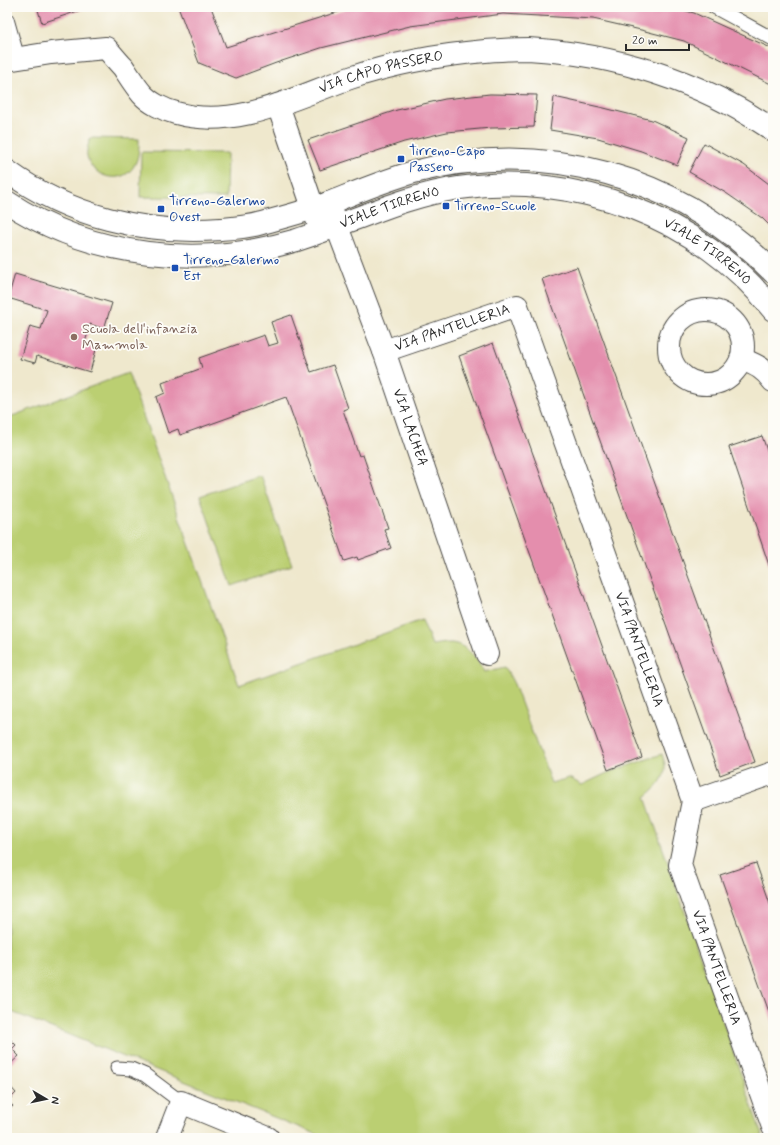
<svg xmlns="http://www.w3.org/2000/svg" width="780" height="1145" viewBox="0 0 780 1145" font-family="Mynerve,sans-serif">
  <rect width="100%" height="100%" fill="#fdfcf7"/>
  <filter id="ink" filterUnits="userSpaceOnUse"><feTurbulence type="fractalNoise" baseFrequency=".025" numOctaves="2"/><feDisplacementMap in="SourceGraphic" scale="8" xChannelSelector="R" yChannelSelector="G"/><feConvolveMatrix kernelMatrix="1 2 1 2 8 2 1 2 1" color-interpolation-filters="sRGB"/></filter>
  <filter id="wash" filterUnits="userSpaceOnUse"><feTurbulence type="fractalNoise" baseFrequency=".012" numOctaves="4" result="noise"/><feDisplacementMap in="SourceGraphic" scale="16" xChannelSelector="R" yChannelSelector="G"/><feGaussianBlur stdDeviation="0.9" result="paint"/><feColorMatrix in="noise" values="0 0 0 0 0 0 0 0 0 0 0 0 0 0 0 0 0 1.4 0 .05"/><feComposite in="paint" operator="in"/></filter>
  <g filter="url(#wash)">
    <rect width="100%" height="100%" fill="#efe8cd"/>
    <!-- green -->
    <path fill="#bbcf72" stroke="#737d4e" d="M90,138L139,139C139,147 139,157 135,164C125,186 92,179 87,156C86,150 89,143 90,138Z
      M141,152L227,153L226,198L140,197Z
      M128,373L239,685L422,620L432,645C438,644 445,643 452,643C467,645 478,659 484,672L505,667L514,684L551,783L569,778L582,785L607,773L662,754C663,758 665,762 665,766C666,780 654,790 645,797L763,1138H326L7,1010V418Z
      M260,475L292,565L232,586L200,496Z"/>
    <g id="blocks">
      <!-- building -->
      <path fill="#e48ead" d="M37,7H90L42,23Z
        M178,7H211L226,47L354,7H670L694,13L773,49V85L684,41L641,30L593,19L503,14L410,26L321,48L276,63L236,78L199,63Z
        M490,94L537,95L534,127L491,128L447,132L404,142L320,170L308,140L397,110L445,99Z
        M554,97L604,108L652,120L689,137L677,165L641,151L598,138L550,130Z
        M704,143L744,165L773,187V229L762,218L726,193L689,172Z
        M577,267L755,762L720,775L542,279Z
        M15,274L112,303L104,329L90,324L85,343L97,346L90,372L37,356L35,363L20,359L30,326L41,329L47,310L8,298Z
        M291,315L311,372L333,365L348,408L343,410L359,456L363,455L388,528L384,529L391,548L358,560L357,557L344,561L286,397L180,435L178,429L168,433L156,397L165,393L162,383L202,368L199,358L264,335L268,346L278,343L271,322Z
        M493,343L642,757L608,770L459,356Z
        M762,436L773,468V577L729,447Z
        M756,863L773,912V1023L720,875Z
        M7,1036L16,1045L12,1049L19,1056L7,1067Z
        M7,1083L16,1093L8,1101L13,1106L7,1112Z"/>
    </g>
  </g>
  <g filter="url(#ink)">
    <use href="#blocks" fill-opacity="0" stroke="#484743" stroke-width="1"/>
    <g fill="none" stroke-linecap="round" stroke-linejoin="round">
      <defs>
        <path id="service" d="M714,7L773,39
          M7,19L18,58
          M117,1068L131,1069L145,1075L181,1102"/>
        <g id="minor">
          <path id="s1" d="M7,60L51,53L106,48C112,54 117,61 123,67C129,76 135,86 142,94C150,103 164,110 176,113C236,130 295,97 350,78C394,63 439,55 485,51C499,50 514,49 528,49C615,54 701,81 773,130"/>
          <path d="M278,105L321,231"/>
          <path id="s2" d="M328,203L384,351L487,654"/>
          <circle cx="706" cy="347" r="37"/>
          <path id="s3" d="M384,351L517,306L693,801L680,865L773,1127"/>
          <path d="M742,359C756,365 764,368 773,381"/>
          <path d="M693,801L773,773"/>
          <path d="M167,1138L181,1102L268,1138"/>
        </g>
        <g id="tertiary">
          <path d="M7,171C69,216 145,235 221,229C234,228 249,227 262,223C284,217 307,211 329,203C357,192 385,180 414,172C545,138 679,176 773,272"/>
          <path id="s4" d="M7,202C91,258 201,269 297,240C351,223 402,196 459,188C574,171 701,217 773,310"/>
        </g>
      </defs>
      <!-- service casing -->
      <use href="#service" stroke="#484743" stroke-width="15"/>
      <!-- minor casing -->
      <use href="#minor" stroke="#484743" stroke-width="24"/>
      <!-- tertiary casing -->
      <use href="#tertiary" stroke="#484743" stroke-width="24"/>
      <!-- service -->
      <use href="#service" stroke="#fff" stroke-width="13"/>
      <!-- minor -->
      <use href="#minor" stroke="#fff" stroke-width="22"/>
      <!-- tertiary -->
      <use href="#tertiary" stroke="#fff" stroke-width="22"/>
    </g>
  </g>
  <!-- markers -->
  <g fill="#1a4fb4" stroke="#fdfcf7" stroke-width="1.5">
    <rect x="397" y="155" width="8" height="8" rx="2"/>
    <rect x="442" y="202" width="8" height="8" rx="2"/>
    <rect x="157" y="205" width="8" height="8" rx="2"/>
    <rect x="171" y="264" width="8" height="8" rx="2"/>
  </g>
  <circle fill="#8d6e63" stroke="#fdfcf7" stroke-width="1.5" cx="74" cy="337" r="4"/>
  <g text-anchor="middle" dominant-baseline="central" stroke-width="3.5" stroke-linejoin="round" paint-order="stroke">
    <!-- street labels -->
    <g font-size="14" fill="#2b2b2b" stroke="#fdfcf7">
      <text stroke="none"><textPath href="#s1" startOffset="410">VIA CAPO PASSERO</textPath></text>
      <text stroke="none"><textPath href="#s4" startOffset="400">VIALE TIRRENO</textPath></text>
      <text stroke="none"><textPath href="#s4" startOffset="736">VIALE TIRRENO</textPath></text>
      <text stroke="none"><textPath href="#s3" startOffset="72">VIA PANTELLERIA</textPath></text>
      <text stroke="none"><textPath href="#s2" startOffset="239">VIA LACHEA</textPath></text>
      <text stroke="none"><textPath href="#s3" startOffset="505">VIA PANTELLERIA</textPath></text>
      <text stroke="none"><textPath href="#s3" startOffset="840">VIA PANTELLERIA</textPath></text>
    </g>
    <!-- transit labels -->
    <g font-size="14" fill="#164399" stroke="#fdfcf7" text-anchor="start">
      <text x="409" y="151">Tirreno-Capo<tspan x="409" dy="16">Passero</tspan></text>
      <text x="169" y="201">Tirreno-Galermo<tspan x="169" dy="16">Ovest</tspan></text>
      <text x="454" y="206">Tirreno-Scuole</text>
      <text x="183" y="260">Tirreno-Galermo<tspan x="183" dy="16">Est</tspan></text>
    </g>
    <!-- education labels -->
    <g font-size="14" fill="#785e54" stroke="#fdfcf7" text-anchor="start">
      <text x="82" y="329">Scuola dell'infanzia<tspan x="82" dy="16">Mammola</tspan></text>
    </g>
  </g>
  <!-- margin -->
  <rect width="780" height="1145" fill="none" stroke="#fdfcf7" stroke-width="24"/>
  <!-- north arrow -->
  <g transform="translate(46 1099) rotate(99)" stroke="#fdfcf7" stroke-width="3" paint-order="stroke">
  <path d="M0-3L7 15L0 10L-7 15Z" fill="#2b2b2b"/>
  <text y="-6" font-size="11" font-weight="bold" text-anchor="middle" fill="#2b2b2b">N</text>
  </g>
  <!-- scale -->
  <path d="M626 44v6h63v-6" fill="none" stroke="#2b2b2b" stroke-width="2"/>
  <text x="632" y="44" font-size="12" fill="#2b2b2b" stroke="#fdfcf7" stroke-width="3" paint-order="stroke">20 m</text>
</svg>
